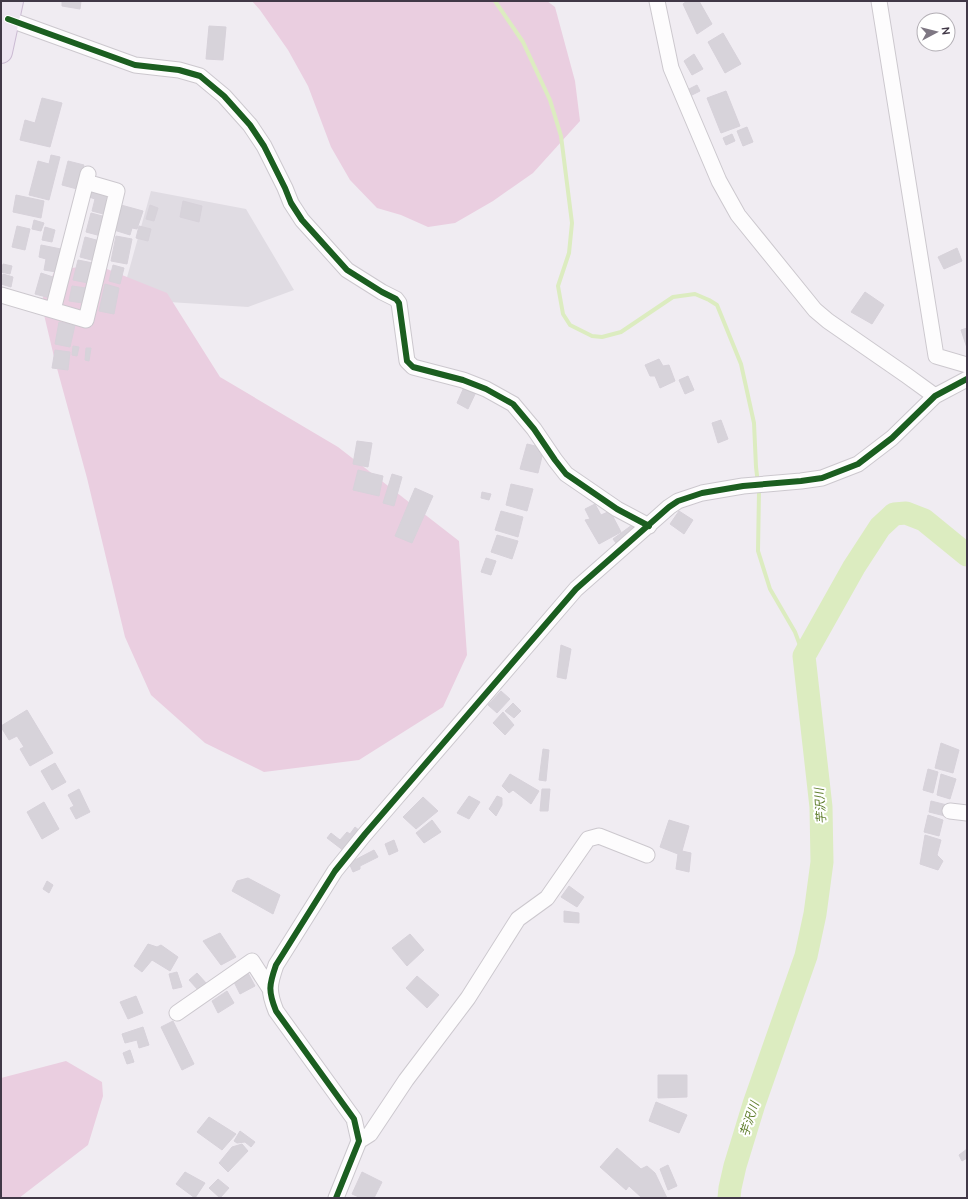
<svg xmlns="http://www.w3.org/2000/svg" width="968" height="1199" viewBox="0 0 968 1199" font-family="Ubuntu,'Noto Sans JP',sans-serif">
  <rect width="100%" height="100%" fill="#f0ecf2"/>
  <!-- industrial -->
  <path fill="#e0dce3" d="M151,191L246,209L294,290L248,307L137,300L116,317Z"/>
  <!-- green -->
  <path fill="#eacee0" d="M252,1H547L555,7L575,81L580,121L533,173L493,201L455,223L428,227L401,215L377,208L350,180L331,147L308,86L288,50L260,10Z
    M97,265L167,293L220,377L338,447L459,541L467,655L443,707L359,760L264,772L205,743L151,695L125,637L87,478L55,361L41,302L55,270Z
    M66,1061L102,1082L103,1096L88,1145L19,1198H1V1078Z"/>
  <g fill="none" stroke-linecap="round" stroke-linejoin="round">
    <!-- stream -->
    <path stroke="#dcecc0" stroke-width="4" d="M495,1L523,42L550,100L561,136L572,223L569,253L558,286L563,314L570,325L592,336L602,337L621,332L673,297L695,294L709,300L717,305L741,364L754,423L756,467L759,492L758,551L770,589L795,632L804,656"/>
    <!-- river -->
    <path stroke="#dcecc0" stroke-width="23" d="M729,1198L730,1188L735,1166L754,1104L806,956L815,914L822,862L821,807L804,656L854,567L880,527L894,514L906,513L924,520L967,555"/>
  </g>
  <!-- building -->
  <path fill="#d7d3da" stroke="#d7d2da" d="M62,1H81L80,9L62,6Z
    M687,1H699L712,24L697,34L683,4Z
    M209,26L226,27L223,60L206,59Z
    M723,33L741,64L725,73L708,42Z
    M694,54L703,69L692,75L684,61Z
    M697,85L700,91L692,95L689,89Z
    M726,91L740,126L721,133L707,98Z
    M42,98L62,103L50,147L20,140L25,120L35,123Z
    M747,127L753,142L743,146L737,131Z
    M732,134L735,141L726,145L723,138Z
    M51,155L60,157L49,200L29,195L38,161L49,164Z
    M68,161L84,165L77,189L62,185Z
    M91,189L112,194L107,215L92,211L95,199L89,197Z
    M16,195L44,201L41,218L13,212Z
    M183,201L202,206L199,222L180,217Z
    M121,205L143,211L137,229L132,228L130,235L114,230Z
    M150,205L158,208L154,221L146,219Z
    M91,213L106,217L101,236L86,232Z
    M34,220L44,223L41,231L32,229Z
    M17,226L30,229L25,250L12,247Z
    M139,226L151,229L148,241L136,238Z
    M45,227L55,230L52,242L42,240Z
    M116,236L132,239L127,264L111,261Z
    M85,237L100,241L95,261L80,257Z
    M41,245L61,249L56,272L44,270L46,259L39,257Z
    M957,248L962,261L944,269L938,257Z
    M78,260L93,263L88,283L73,280Z
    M3,264L12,266L10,274L1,272Z
    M113,265L124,268L120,284L109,281Z
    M41,273L56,278L50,298L35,294Z
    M3,274L13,277L11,287L1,284Z
    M105,284L119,288L114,314L99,311Z
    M72,286L86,288L83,303L69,301Z
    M865,292L884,305L872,324L851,312Z
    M59,322L75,325L70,347L55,344Z
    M967,328V348L961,330Z
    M73,346L79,347L77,356L72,355Z
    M86,348H91L89,361L85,360Z
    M55,350L70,352L68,370L52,368Z
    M659,359L663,366L669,365L675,381L660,388L655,376H650L645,365Z
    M688,376L694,390L685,394L679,380Z
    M465,385L477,390L468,409L457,403Z
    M721,420L728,439L718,443L712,423Z
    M357,441L372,443L368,467L353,464Z
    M527,444L544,448L538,473L520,469Z
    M358,470L383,476L379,496L353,490Z
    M392,474L402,477L394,506L383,503Z
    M511,484L533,489L527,511L506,505Z
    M415,488L433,496L412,543L395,536Z
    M482,492L491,494L489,500L481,498Z
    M595,504L601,515L610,511L621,532L599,544L585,520L590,519L585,509Z
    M501,511L523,517L518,537L495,530Z
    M679,511L693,520L684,534L670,524Z
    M632,525L635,530L616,543L613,539Z
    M497,535L518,541L512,559L491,552Z
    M486,558L496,561L491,575L481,572Z
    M561,645L571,649L566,679L557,677Z
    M501,691L510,699L497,713L488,705Z
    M513,703L521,711L514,718L505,711Z
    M27,710L53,753L30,766L20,749L24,747L17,736L9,740L1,727V726Z
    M503,712L514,725L505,735L493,723Z
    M941,743L959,750L953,773L935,768Z
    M543,749L549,750L546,781L539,780Z
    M55,763L66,782L52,790L41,771Z
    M928,769L938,772L933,793L923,790Z
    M510,774L539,791L531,804L513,790L509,793L502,786Z
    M941,774L956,779L950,799L937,795Z
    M79,789L90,812L76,819L70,808L74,806L68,795Z
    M542,789H550L548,811H540Z
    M469,796L480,802L469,819L457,813Z
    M497,796L502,798V805L496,816L489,809Z
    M423,797L438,811L416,829L403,817Z
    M931,801L947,805L945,816L929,812Z
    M44,802L59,829L42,839L27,812Z
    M928,815L943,820L939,836L924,832Z
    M432,820L441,832L424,843L416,833Z
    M669,820L689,826L682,851L691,853L689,872L676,869L678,854L660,847Z
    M355,827L360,831L344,851L327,838L331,833L340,840L347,832L350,834Z
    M925,835L941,840L937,855L943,861L938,870L920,864Z
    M394,840L398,851L389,855L385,844Z
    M374,850L378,857L360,866V869L353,872L349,863Z
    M248,878L280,895L273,914L232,891L237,881Z
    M47,881L53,885L49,893L43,889Z
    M569,886L584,897L577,907L561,897Z
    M564,911L579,913V923L564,922Z
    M220,933L236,957L221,965L203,941Z
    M410,934L424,950L407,966L392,948Z
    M148,944L157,947L161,945L178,957L170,971L152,960L142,972L134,966Z
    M247,971L255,986L240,994L233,980Z
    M177,972L182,987L173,989L169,974Z
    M197,973L207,984L199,991L189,980Z
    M417,976L439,995L427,1008L406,988Z
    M227,991L234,1003L218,1013L212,1001Z
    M136,996L143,1013L128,1019L120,1002Z
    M173,1021L194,1064L182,1070L161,1027Z
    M143,1027L149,1045L139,1048L137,1040L125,1043L122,1034Z
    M130,1050L134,1062L127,1064L123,1053Z
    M658,1075H687V1097L658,1098Z
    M656,1102L687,1115L679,1133L649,1121Z
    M209,1117L236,1134L222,1150L197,1132Z
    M240,1131L255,1142L251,1147L245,1142L237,1143L234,1141Z
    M242,1144L248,1151L228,1172L219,1163L232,1147Z
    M617,1148L641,1169L647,1166L655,1173L667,1198H642L629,1186L626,1190L600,1167Z
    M967,1149V1158L962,1161L959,1155Z
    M668,1165L677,1186L668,1190L660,1169Z
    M185,1172L205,1183L195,1198L176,1184Z
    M362,1172L382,1182L374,1198H361L352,1194Z
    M218,1179L229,1188L220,1198L209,1188Z"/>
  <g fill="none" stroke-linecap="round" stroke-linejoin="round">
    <defs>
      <path id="street" d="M657,1L671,68L719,181L738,215L815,310L828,321L906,375L935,396
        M879,1L936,356L967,365
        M8,19L135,65L179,70L200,76L224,96L250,125L264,146L285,188L291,203L302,220L347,270L382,292L396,299L399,303L407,361L413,367L463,380L486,389L513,404L534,429L555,460L566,474L617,509L649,526
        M1,295L86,320L117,191L86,182
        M53,310L88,174
        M950,811L967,813
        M177,1013L252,961L270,989
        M359,1141L370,1134L406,1080L468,998L518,919L547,898L588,839L599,836L647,855
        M336,1198L359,1141L354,1119L276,1011C268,991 269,985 276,965L335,871L365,834L576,589L669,507L678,501L702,493L743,486L801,481L822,478L858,464L892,438L935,396L967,379"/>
      <path id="primary" d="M1,52L12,1"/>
    </defs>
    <!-- street casing -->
    <use href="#street" stroke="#ccc8ce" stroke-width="17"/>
    <!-- primary casing -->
    <use href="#primary" stroke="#cbbbd3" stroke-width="24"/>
    <!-- street -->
    <use href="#street" stroke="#fdfcfd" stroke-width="15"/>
    <!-- primary -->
    <use href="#primary" stroke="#ede5f1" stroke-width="22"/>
    <defs>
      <path id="cycleway" d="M8,19L135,65L179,70L200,76L224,96L250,125L264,146L285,188L291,203L302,220L347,270L382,292L396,299L399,303L407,361L413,367L463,380L486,389L513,404L534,429L555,460L566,474L617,509L649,526
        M336,1198L359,1141L354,1119L276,1011C268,991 269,985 276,965L335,871L365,834L576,589L669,507L678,501L702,493L743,486L801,481L822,478L858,464L892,438L935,396L967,379"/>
    </defs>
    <!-- cycleway casing -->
    <use href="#cycleway" stroke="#fff" stroke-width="8"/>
    <!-- cycleway -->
    <use href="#cycleway" stroke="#1b5e20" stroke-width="6"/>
  </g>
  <g text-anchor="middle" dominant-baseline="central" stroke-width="4" stroke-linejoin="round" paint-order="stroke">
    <!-- water labels -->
    <g font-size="12" font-style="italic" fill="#5f7e2c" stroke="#fff">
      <text transform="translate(820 806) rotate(-94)">芋沢川</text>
      <text transform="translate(749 1119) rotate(-72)">芋沢川</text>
    </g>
  </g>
  <!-- border -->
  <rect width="968" height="1199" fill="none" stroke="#413847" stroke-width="4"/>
  <!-- north arrow -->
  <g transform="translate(936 32) rotate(83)"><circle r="19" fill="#ffffff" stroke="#b3afb5"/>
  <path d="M0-3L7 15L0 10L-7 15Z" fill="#7e7783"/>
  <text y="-6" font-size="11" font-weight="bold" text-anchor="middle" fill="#413847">N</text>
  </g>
</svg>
